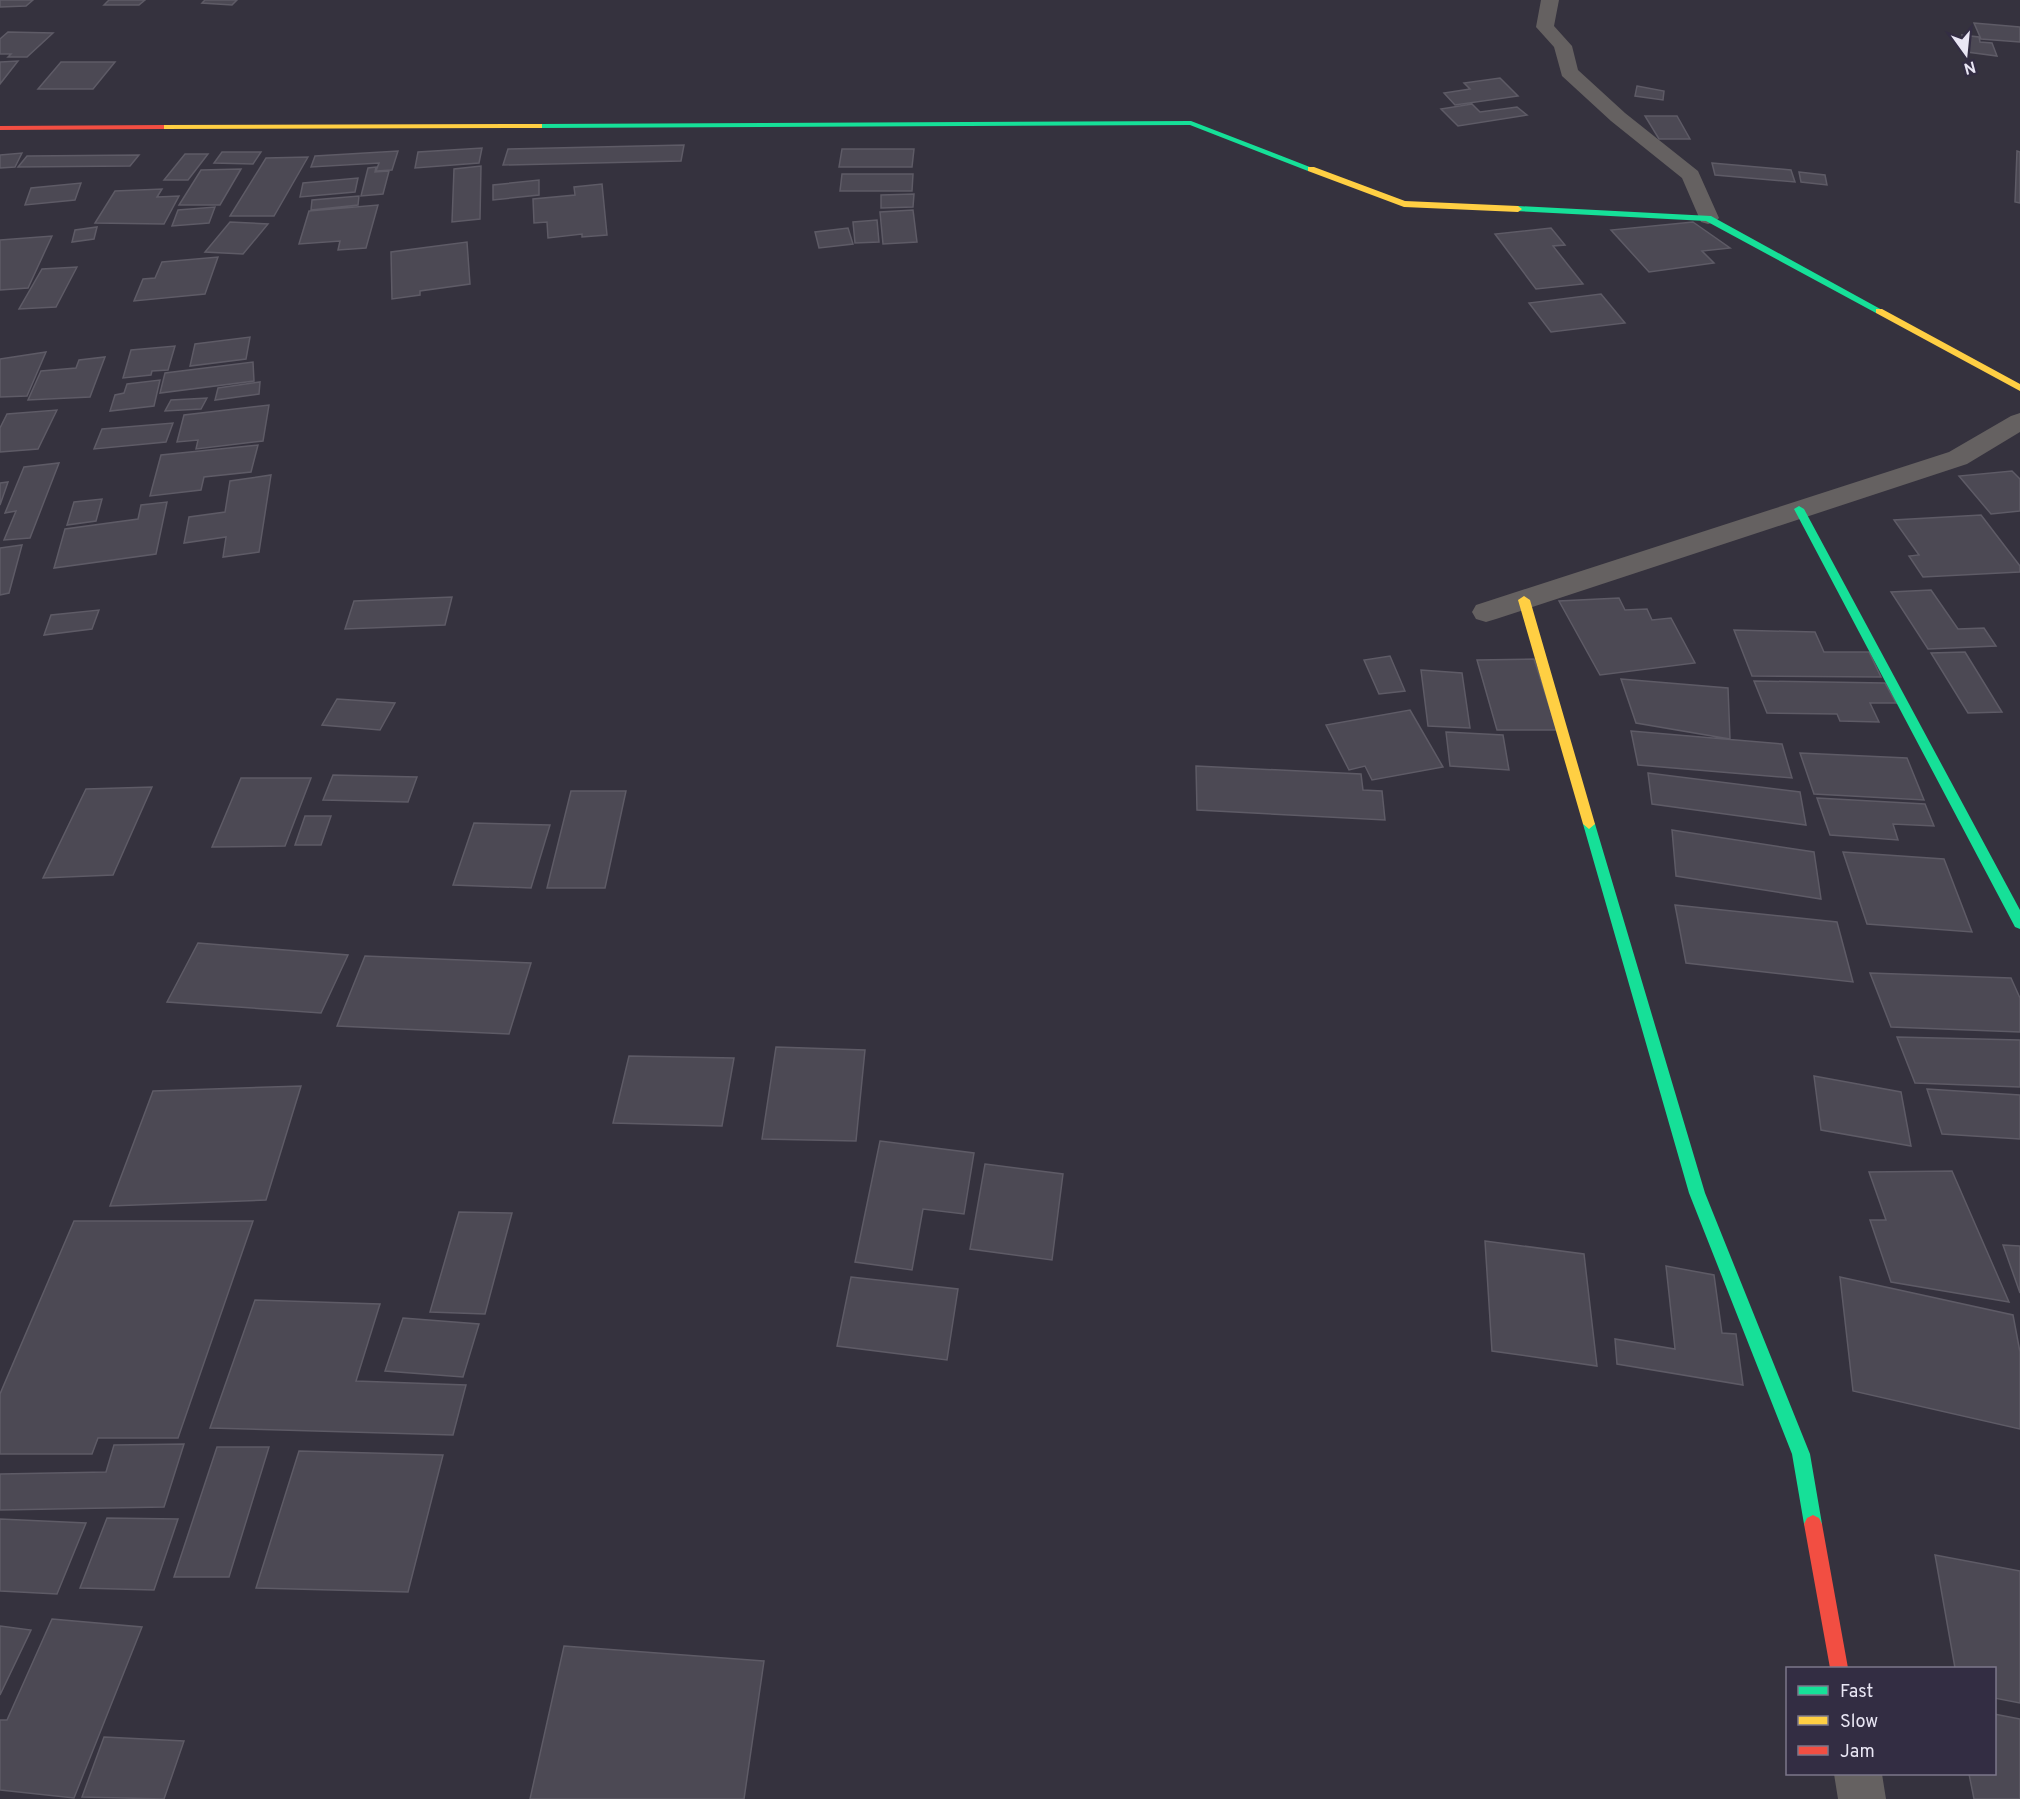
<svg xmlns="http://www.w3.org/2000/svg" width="2020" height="1799" viewBox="0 0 2020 1799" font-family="Overpass,sans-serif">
  <rect width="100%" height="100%" fill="#35323e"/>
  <!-- building -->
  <path fill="#4c4954" stroke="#5e5b66" stroke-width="1.5" d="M0,0H33L26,6L0,7Z
    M109,0H145L139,5H104Z
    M205,0H237L232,5L202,3Z
    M1974,23L2020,27V42L1981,39Z
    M8,32L53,33L27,57H8L11,54H0V39Z
    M1962,35L1979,37L1980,42L1992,43L1997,56L1967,52Z
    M18,61L0,84V62Z
    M61,62H115L93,89H38Z
    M1500,78L1518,96L1455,105L1444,93L1470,89L1464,83Z
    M1637,86L1664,91L1663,100L1635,96Z
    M1472,104L1480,112L1517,107L1527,115L1458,126L1441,109Z
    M1645,116H1677L1690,139H1659Z
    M684,145L681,161L503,165L508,149Z
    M482,148L479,163L415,168L418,152Z
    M842,149H914L912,167H839Z
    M398,151L392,170L376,171L379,163L311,167L315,156Z
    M2017,151L2020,152V203L2015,202Z
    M222,152H261L253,164L214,163Z
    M22,153L15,167L0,168V155Z
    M185,154H208L188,180H164Z
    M139,155L130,166L18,167L27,156Z
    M308,157L274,216H230L266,158Z
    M1712,163L1791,170L1795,182L1715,175Z
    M481,166L480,219L452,222L454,169Z
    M376,167L375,172L389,171L383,194L361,196L368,168Z
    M241,169L220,205H179L201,170Z
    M1799,172L1825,175L1827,185L1801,182Z
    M842,174H913L912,191H840Z
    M358,178L355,192L300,197L303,183Z
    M539,180V195L493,200V185Z
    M81,183L75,200L25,205L31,188Z
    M602,184L607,235L582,237V234L548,238L547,222L534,223L533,199L575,195L574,187Z
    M162,189L157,197L179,196L164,224L95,223L115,191Z
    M914,194L913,207L881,208V195Z
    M359,196L358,205L311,210L312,200Z
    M378,205L366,248L338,250L340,241L299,244L309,211Z
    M215,207L209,223L172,226L178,210Z
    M913,210L917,242L883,244L880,212Z
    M877,220L879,242L855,243L853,222Z
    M230,222L268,224L243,254L205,252Z
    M1693,222L1730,248L1702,251L1714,263L1649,272L1611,230Z
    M97,227L94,239L72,242L75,230Z
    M848,228L853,244L819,248L815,232Z
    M1551,228L1565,245L1553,246L1583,284L1536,289L1495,234Z
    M52,236L28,288L0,290V240Z
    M467,242L470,284L420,291V295L392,299L391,252Z
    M218,257L205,294L134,301L143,279L155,278L162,262Z
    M77,267L56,307L19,309L42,269Z
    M1601,294L1625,323L1551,332L1529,303Z
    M250,337L246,359L190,366L195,344Z
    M175,346L168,370L152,371L151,375L123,378L131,350Z
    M46,352L27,396L0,397V359Z
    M105,357L90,397L28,400L41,371L76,368L79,360Z
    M253,362L254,381L160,393L165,373Z
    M160,380L154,406L110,411L115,395L124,393L127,384Z
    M260,382L259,394L215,400L218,388Z
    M207,398L201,409L165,411L171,400Z
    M269,405L263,441L196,449L198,440L177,442L184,415Z
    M57,410L38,449L0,452V428L7,414Z
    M173,423L166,442L94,449L102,429Z
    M258,445L251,472L204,477L201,490L150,496L161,455Z
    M59,463L30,538L4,540L16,511L5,513L24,467Z
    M2012,471L2020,479V511L1991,514L1959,476Z
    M271,475L259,552L223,557L226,537L184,543L189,517L225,512L230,481Z
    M8,482L0,505V483Z
    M102,499L96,521L67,525L74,502Z
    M167,502L156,554L54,568L65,529L138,519L141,505Z
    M1981,515L2020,566V572L1923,577L1909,556L1919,555L1894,520Z
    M22,545L9,593L0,595V548Z
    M1931,590L1958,629L1984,628L1996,646L1928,649L1891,592Z
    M452,597L445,625L345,629L354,601Z
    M1619,598L1625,610L1647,609L1652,620L1671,618L1695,663L1600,675L1559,601Z
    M99,610L92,629L44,635L51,615Z
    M1734,630L1815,632L1824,652H1869L1881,677L1752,676Z
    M1965,652L2002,712L1968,713L1931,653Z
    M1390,656L1405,691L1379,694L1364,660Z
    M1534,659L1557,730H1497L1477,660Z
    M1421,670L1462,673L1470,728L1428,726Z
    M1621,679L1728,688L1730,739L1636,723Z
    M1754,681L1885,683L1896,703H1870L1879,722L1840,721L1837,714L1767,713Z
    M337,699L395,703L380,730L322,725Z
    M1410,710L1443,767L1372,780L1365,766L1349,770L1326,725Z
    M1631,731L1782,744L1792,778L1638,765Z
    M1446,732L1503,735L1509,770L1450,766Z
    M1800,753L1907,758L1924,800L1814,794Z
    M1196,766L1361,774L1363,790L1382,791L1385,820L1197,810Z
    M1648,773L1800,792L1806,825L1652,804Z
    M333,775L417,777L408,802L323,800Z
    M241,778H311L285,846L212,847Z
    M152,787L113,875L43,878L86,789Z
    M571,791H626L605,888H547Z
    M1817,798L1925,804L1934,826L1893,824L1898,840L1830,835Z
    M305,816H331L321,845H295Z
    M474,823L550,825L531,888L453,885Z
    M1672,830L1814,852L1821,899L1676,876Z
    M1843,852L1944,859L1972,932L1867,924Z
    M1675,905L1837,922L1853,982L1686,963Z
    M198,943L348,955L321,1013L167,1002Z
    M365,956L531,963L509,1034L337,1026Z
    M1870,973L2011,978L2020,998V1032L1891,1027Z
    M1897,1037L2020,1040V1087L1915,1083Z
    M776,1047L865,1050L856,1141L762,1139Z
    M629,1056L734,1058L722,1126L613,1123Z
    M1814,1076L1901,1092L1911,1146L1821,1130Z
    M301,1086L266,1200L110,1206L153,1091Z
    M1927,1089L2020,1095V1139L1942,1134Z
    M880,1141L974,1153L964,1214L923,1209L912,1270L855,1262Z
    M985,1164L1063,1174L1052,1260L970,1249Z
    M1952,1171L2009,1302L1891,1282L1870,1220H1886L1869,1172Z
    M459,1212L512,1213L485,1314L430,1312Z
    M74,1221H253L178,1438H98L92,1454H0V1394Z
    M1485,1241L1584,1254L1597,1366L1492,1351Z
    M2003,1245L2020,1246V1293Z
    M1666,1266L1714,1275L1722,1333L1736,1334L1743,1385L1617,1364L1615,1339L1675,1349Z
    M851,1277L958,1289L947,1360L837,1346Z
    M1840,1277L2013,1315L2020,1352V1429L1853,1391Z
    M255,1300L380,1304L356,1381L466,1385L453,1435L210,1428Z
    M403,1318L479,1324L463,1377L385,1371Z
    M184,1444L164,1507L0,1510V1474L106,1472L114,1445Z
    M217,1447H269L229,1577H174Z
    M299,1451L443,1455L408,1592L256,1588Z
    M107,1518L178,1519L154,1590L80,1588Z
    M0,1519L86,1523L57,1594L0,1591Z
    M1935,1555L2020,1571V1703L1994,1698V1668H1955Z
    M52,1619L142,1627L74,1798L0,1790V1720H7Z
    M0,1626L31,1630L0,1695Z
    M564,1646L764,1661L744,1799H530Z
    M1994,1714L2020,1719V1799H1974L1969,1774H1994Z
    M104,1737L184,1741L164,1799L82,1797Z"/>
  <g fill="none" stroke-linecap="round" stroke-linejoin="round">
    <!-- street -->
    <path fill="#656161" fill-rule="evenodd" d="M1541,0H1559L1554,26L1572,46L1578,70L1625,113L1698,171L1719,218L1715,222L1708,224L1701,222L1682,178L1611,121L1562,76L1554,47L1536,27Z
      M2020,413V432L1967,464L1496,619L1486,622L1476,619L1472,612L1476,605L1949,452L2011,416Z
      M1834,1774H1882L1886,1799H1838Z"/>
    <!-- fast -->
    <path fill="#16e098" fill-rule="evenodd" d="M1191,121L1315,169L1308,171L1190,125L539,128L535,126L539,124Z
      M1518,206L1711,216L1884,311L1876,313L1706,221L1515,211L1514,209Z
      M1799,506L1804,509L2020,910V929L2015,927L1794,509Z
      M1589,819L1595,824L1705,1193L1810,1454L1822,1524L1819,1530L1813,1533L1807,1530L1804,1524L1792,1454L1689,1193L1583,824Z"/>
    <!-- slow -->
    <path fill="#ffcf43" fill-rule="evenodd" d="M539,124H542V128L161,129L157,127L161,125Z
      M1308,167H1314L1405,201L1518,206L1522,209L1518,212L1404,207L1308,171Z
      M1876,309H1882L2020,384V391L1876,313Z
      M1524,596L1530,600L1595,824L1589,829L1583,824L1518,600Z"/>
    <!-- jam -->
    <path fill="#f24e42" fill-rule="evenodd" d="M164,125V129H161L0,130V126Z
      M1813,1515L1819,1518L1822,1524L1848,1668H1830L1804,1524L1807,1518Z"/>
  </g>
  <!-- legend -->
  <rect x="1786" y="1667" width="210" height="108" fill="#332d43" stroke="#7c778a" stroke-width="1.5"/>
  <rect x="1798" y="1686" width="30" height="9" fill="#16e098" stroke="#7c778a" stroke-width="1.5"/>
  <text x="1840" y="1697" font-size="18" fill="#e9e6f4">Fast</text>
  <rect x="1798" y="1716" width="30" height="9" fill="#ffcf43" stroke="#7c778a" stroke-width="1.5"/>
  <text x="1840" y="1727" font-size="18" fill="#e9e6f4">Slow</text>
  <rect x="1798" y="1746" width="30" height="9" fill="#f24e42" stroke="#7c778a" stroke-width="1.5"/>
  <text x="1840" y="1757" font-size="18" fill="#e9e6f4">Jam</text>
  <!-- north arrow -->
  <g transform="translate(1966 54) rotate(165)" stroke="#332d43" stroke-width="4.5" paint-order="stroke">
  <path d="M0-4.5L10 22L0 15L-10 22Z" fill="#e9e6f4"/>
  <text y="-9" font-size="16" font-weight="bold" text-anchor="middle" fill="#e9e6f4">N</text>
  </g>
</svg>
